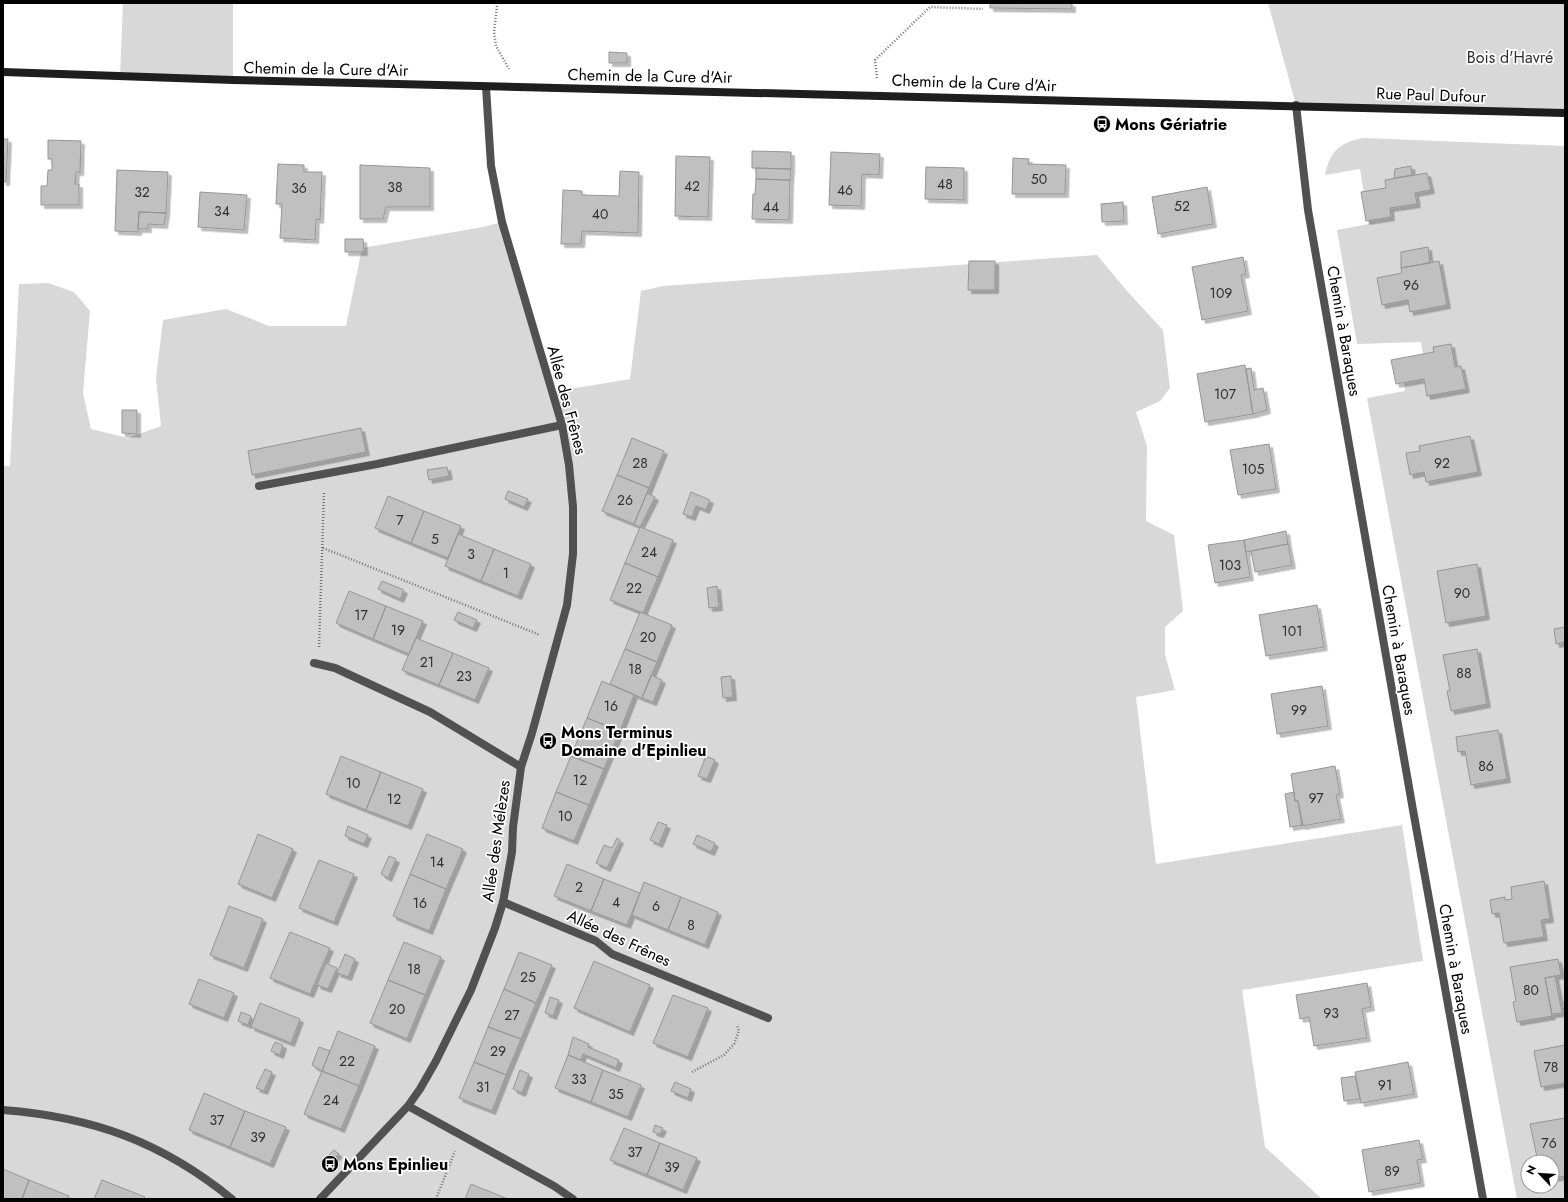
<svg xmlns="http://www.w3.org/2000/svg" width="1568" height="1202" viewBox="0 0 1568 1202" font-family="Jost,sans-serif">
  <defs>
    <filter id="shadow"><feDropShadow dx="3.5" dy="3.5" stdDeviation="0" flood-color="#0004"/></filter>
  </defs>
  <rect width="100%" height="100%" fill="#fff"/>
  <!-- green -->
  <path fill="#d8d8d8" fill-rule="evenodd" d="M123,3H233V80L120,76Z
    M1268,3H1565V113L1296,105Z
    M1364,138L1565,146V1199H1517L1367,398L1405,391L1401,358L1423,355L1421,342L1357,344L1337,230L1369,224L1360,169L1325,175C1330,151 1340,142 1364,138ZM1528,1162H1552V1186H1528Z
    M502,222L552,392L630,379L641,291L663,286L1097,255L1127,291L1163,330L1170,388L1160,401L1136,412L1147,446L1146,521L1174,535L1183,611L1165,627V655L1175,690L1136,697L1156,864L1402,825L1423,961L1242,990L1265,1147L1322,1199H3V466H10L19,284L48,283L74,292L90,311L83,393L91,429L128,438L161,426L156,378L163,320L226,309L269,326H346L362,248L483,227Z"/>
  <!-- building -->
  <path fill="#c0c0c0" stroke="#959595" filter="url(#shadow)" d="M990,3H1072V9L990,8Z
    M609,52L627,53V63H609Z
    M3,139H8L6,182H3Z
    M48,140L81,141L80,172H76L75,184H79V205H41V186H47L48,170H52V159H48Z
    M752,151L791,152V169L752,168Z
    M831,152L880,154L879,175L862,174L861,206L829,205Z
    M676,156L710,157L708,217L675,216Z
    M1013,158L1029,159L1028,164L1066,165L1065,194H1012Z
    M278,164L304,165V172H322L320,220L316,219L315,240L280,238L282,204H276Z
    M360,165L430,168V207H386L383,219H360Z
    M1411,166L1412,175L1394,178L1395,169Z
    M926,167L964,168V200L925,199Z
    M756,168L791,169L790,180L756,179Z
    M117,170L168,172L166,213L139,212L138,232L115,231Z
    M620,171L639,172L638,233L582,231L581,244H561L563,190L582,191V195L619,196Z
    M1427,173L1431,190L1415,193L1417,204L1390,208L1391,217L1366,221L1361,192L1386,188L1385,180Z
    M756,179L790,180L789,220L752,219L753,194H755Z
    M1207,187L1213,224L1158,234L1152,197Z
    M200,192L247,195L244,230L198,227Z
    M1123,202L1124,221L1102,222L1101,204Z
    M139,212L166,213L164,225L148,224V229H138Z
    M345,239H363L364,252H345Z
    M1428,247L1430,263L1401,268V252Z
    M1243,257L1246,274L1241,275L1248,311L1202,320L1192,267Z
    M969,261H995V290H968Z
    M1439,261L1447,305L1410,312L1408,300L1382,305L1377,278L1402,273L1401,268Z
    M1451,344L1455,367L1461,366L1466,389L1427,396L1424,379L1396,384L1391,360L1434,352L1433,347Z
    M1245,365L1253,414L1205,422L1197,374Z
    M1251,368L1254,390L1263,388L1267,410L1253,414L1246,369Z
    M122,410H137V434L122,433Z
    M361,428L366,452L252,475L248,451Z
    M1470,436L1478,472L1426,482L1424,472L1410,475L1406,453L1420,451L1419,446Z
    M632,438L664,451L649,488L617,475Z
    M1269,444L1276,489L1238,495L1230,450Z
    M447,467L449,476L429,480L427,470Z
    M617,475L649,488L634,524L602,511Z
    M508,491L528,499L524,507L505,499Z
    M691,492L710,500L706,510L696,506L692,517L683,514Z
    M647,493L655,497L640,527L634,524Z
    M388,496L424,511L411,543L375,528Z
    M424,511L461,526L448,558L411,543Z
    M640,527L673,540L658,577L625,563Z
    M1286,531L1288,544L1246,552L1244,540Z
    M458,534L494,549L481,581L445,566Z
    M1244,540L1250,577L1215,583L1208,545Z
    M1288,544L1292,565L1255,572L1251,551Z
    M494,549L531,564L518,596L481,581Z
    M625,563L658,577L643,613L610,600Z
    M1477,564L1486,616L1446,623L1437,571Z
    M382,581L404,590L400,599L378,589Z
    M717,586L719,607L709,608L707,588Z
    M349,591L386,606L373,639L336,623Z
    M1317,605L1324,647L1266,656L1259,615Z
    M386,606L423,621L409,654L373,639Z
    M458,612L477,620L473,628L454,620Z
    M640,612L672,625L657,662L625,649Z
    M1565,627V642L1556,644L1554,629Z
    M416,638L453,653L439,685L402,670Z
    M625,649L657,662L642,698L610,684Z
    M1477,649L1487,704L1451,711L1447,691H1450L1443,655Z
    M453,653L489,668L475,700L439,685Z
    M651,675L662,680L653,702L642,698Z
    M731,676L733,697L723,698L721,677Z
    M602,681L634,695L620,731L587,718Z
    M1322,686L1328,726L1277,734L1271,694Z
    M587,718L620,731L604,769L571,756Z
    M1498,730L1507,779L1471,785L1465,751L1458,752L1456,737Z
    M341,756L381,772L366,810L326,794Z
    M571,756L604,769L589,805L556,792Z
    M706,756L715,760L707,779L698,776Z
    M1335,766L1340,794L1336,795L1341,819L1302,826L1298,801H1295L1291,774Z
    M381,772L423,789L408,826L366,810Z
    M556,792L589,805L574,841L542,828Z
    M1294,792L1295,801H1298L1303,825L1290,827L1285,794Z
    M658,822L667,825L659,844L650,840Z
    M348,826L368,835L364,844L345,836Z
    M258,834L293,849L272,898L238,884Z
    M427,834L463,849L446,889L410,874Z
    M697,835L715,843L711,852L693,844Z
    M617,838L620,840L607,868L596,863L604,845L612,848Z
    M389,856L396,859L388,878L381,874Z
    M319,860L354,874L334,922L299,908Z
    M567,864L604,879L591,911L554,896Z
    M410,874L446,889L429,931L393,916Z
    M604,879L640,893L627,925L591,911Z
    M1544,881L1550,919L1541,920L1544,937L1504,943L1499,913L1492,914L1490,900L1505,897V900L1512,899L1511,887Z
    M644,882L681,897L668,930L632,915Z
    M681,897L718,912L705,945L668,930Z
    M229,906L263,919L244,968L210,955Z
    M290,932L330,948L310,994L270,978Z
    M404,942L441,957L425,995L388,980Z
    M519,952L552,965L536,1003L504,989Z
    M345,954L355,959L348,977L337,973Z
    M1558,959L1561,975L1545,978L1552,1016L1517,1022L1513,1002L1516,1001L1510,967Z
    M594,961L650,985L630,1032L574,1008Z
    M326,963L337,968L328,989L317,985Z
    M1555,976L1562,1013L1552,1014L1545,978Z
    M199,979L234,993L224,1018L189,1004Z
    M388,980L425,995L407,1039L370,1023Z
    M1367,983L1371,1007L1362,1009L1367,1038L1314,1046L1309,1017L1300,1019L1296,995Z
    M504,989L536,1003L521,1039L488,1027Z
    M673,995L708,1008L688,1057L653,1043Z
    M550,997L559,1000L553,1016L545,1013Z
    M260,1003L300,1019L291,1043L251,1027Z
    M241,1012L251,1016L248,1025L238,1021Z
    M488,1027L521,1039L506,1075L474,1062Z
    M338,1031L375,1046L359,1086L322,1071Z
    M573,1037L589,1044L588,1047L619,1060L616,1068L583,1054L581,1060L568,1055Z
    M275,1042L283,1045L280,1055L271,1051Z
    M1565,1045V1083L1541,1087L1534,1051Z
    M319,1047L330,1051L322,1071L312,1065Z
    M568,1055L603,1070L591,1102L555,1088Z
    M474,1062L506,1075L492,1111L459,1098Z
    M1408,1062L1414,1094L1361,1103L1355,1072Z
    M265,1069L272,1072L264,1091L256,1088Z
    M520,1070L529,1074L522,1093L513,1089Z
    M603,1070L641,1085L628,1117L591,1102Z
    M322,1071L359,1086L341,1129L304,1114Z
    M1355,1076L1360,1099L1344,1101L1341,1078Z
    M675,1082L691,1089L688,1098L671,1091Z
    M204,1093L245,1111L230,1147L189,1130Z
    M245,1111L286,1127L270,1164L230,1147Z
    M1565,1118V1176L1552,1178V1162H1538L1530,1124Z
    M655,1125L663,1128L660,1134L653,1132Z
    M624,1128L660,1143L647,1175L610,1160Z
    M1419,1140L1423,1159L1417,1160L1421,1183L1369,1192L1362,1150Z
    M660,1143L697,1158L683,1190L647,1175Z
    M334,1150L339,1154L329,1163L325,1159Z
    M3,1169L29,1180L22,1199H3Z
    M29,1180L69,1196L67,1199H22Z
    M102,1180L145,1197L144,1199H94Z
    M471,1184L508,1199H465Z"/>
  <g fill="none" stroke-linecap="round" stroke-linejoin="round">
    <!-- path -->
    <path stroke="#737373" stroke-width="2.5" stroke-dasharray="1 2" stroke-linecap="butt" d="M497,6L494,32L496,46L509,69
      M877,78L875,60L930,7L983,9
      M323,548L540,635
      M319,647L324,492
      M692,1072L724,1055L734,1044L739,1031L737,1025
      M436,1199L455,1151"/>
    <!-- lane -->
    <path stroke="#515151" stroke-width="8" d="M259,486L377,464L562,425
      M503,902L596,941L612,954L768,1018"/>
    <!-- street -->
    <path stroke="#515151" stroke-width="8" d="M1296,105L1308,210L1413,810L1483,1199
      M314,663L335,668L430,712L521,767
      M408,1106L554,1186L573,1199
      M3,1110C93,1117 162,1142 232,1199
      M320,1199L408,1106L420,1089L436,1061L471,990L495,928L503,902L512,852L513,827L521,767L532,733L567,605L573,554V507L569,465L562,425L502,222L491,166L486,87"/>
    <!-- secondary -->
    <path stroke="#1e1e1e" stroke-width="8" d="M3,72L233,80L1565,113"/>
  </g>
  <!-- icons -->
  <defs>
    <symbol id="bus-disc" viewBox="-11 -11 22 22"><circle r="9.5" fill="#000" stroke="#fff"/><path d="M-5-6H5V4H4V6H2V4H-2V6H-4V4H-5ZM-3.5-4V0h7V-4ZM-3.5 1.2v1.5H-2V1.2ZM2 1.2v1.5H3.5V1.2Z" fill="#fff"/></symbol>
  </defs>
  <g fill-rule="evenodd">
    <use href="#bus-disc" x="1092" y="114" width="20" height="20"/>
    <use href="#bus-disc" x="538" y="731" width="20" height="20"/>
    <use href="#bus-disc" x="320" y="1154" width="20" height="20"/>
  </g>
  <g text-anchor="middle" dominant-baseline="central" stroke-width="3.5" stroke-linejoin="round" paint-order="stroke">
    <!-- number labels -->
    <g font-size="14" fill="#303030">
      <text x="1039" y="179">50</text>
      <text x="945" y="184">48</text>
      <text x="692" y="186">42</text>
      <text x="395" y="187">38</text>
      <text x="299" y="188">36</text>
      <text x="845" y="190">46</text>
      <text x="142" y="192">32</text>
      <text x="1182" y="206">52</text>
      <text x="771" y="207">44</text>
      <text x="222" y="211">34</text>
      <text x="600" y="214">40</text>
      <text x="1411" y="285">96</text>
      <text x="1221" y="293">109</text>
      <text x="1225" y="394">107</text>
      <text x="640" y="463">28</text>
      <text x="1442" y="463">92</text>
      <text x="1253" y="469">105</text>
      <text x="625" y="500">26</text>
      <text x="400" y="520">7</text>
      <text x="435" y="539">5</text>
      <text x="649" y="552">24</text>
      <text x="471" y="554">3</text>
      <text x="1230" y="565">103</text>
      <text x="506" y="573">1</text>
      <text x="634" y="588">22</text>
      <text x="1462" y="593">90</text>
      <text x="361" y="615">17</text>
      <text x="398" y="630">19</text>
      <text x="1292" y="631">101</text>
      <text x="648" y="637">20</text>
      <text x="427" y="662">21</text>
      <text x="635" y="669">18</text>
      <text x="1464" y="673">88</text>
      <text x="464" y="676">23</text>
      <text x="611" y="706">16</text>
      <text x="1299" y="710">99</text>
      <text x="1486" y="766">86</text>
      <text x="580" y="780">12</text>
      <text x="353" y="783">10</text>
      <text x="1316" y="798">97</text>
      <text x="394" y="799">12</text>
      <text x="565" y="816">10</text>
      <text x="437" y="862">14</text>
      <text x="579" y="887">2</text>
      <text x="616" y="902">4</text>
      <text x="420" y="903">16</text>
      <text x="656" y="906">6</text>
      <text x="691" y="925">8</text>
      <text x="414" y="969">18</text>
      <text x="528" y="977">25</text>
      <text x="1531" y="990">80</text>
      <text x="397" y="1009">20</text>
      <text x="1331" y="1013">93</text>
      <text x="512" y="1015">27</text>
      <text x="498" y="1051">29</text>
      <text x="347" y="1061">22</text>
      <text x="1551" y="1067">78</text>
      <text x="579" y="1079">33</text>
      <text x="1385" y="1085">91</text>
      <text x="483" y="1087">31</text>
      <text x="616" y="1094">35</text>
      <text x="331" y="1100">24</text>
      <text x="217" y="1120">37</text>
      <text x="258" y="1137">39</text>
      <text x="1549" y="1143">76</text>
      <text x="635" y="1152">37</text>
      <text x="672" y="1167">39</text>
      <text x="1392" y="1171">89</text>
    </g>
    <!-- park labels -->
    <g font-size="16" fill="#2f2f2f" stroke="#fff">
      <text x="1510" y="57">Bois d'Havré</text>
    </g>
    <!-- street labels -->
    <g font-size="16" fill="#000" stroke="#fff">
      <text transform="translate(326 69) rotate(1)">Chemin de la Cure d'Air</text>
      <text transform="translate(650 76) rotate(1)">Chemin de la Cure d'Air</text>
      <text transform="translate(974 83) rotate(2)">Chemin de la Cure d'Air</text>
      <text transform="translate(1431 95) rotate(2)">Rue Paul Dufour</text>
      <text transform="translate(1344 331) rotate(80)">Chemin à Baraques</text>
      <text transform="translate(567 400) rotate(75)">Allée des Frênes</text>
      <text transform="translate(1399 650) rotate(80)">Chemin à Baraques</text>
      <text transform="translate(496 841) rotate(-82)">Allée des Mélèzes</text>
      <text transform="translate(619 938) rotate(25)">Allée des Frênes</text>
      <text transform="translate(1456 969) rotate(80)">Chemin à Baraques</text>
    </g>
    <!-- poi labels -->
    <g font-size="16" font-weight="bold" fill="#000" stroke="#fff" text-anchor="start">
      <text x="1115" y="124">Mons Gériatrie</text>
      <text x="561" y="732">Mons Terminus<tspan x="561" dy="18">Domaine d'Epinlieu</tspan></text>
      <text x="343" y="1164">Mons Epinlieu</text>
    </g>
  </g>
  <!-- border -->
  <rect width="1568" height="1202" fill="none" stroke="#000000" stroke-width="8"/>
  <!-- north arrow -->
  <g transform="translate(1540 1174) rotate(295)"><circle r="19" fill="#ffffff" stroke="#999999"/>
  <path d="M0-3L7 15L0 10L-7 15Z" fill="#000000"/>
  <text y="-6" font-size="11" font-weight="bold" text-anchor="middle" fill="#000000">N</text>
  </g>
</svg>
